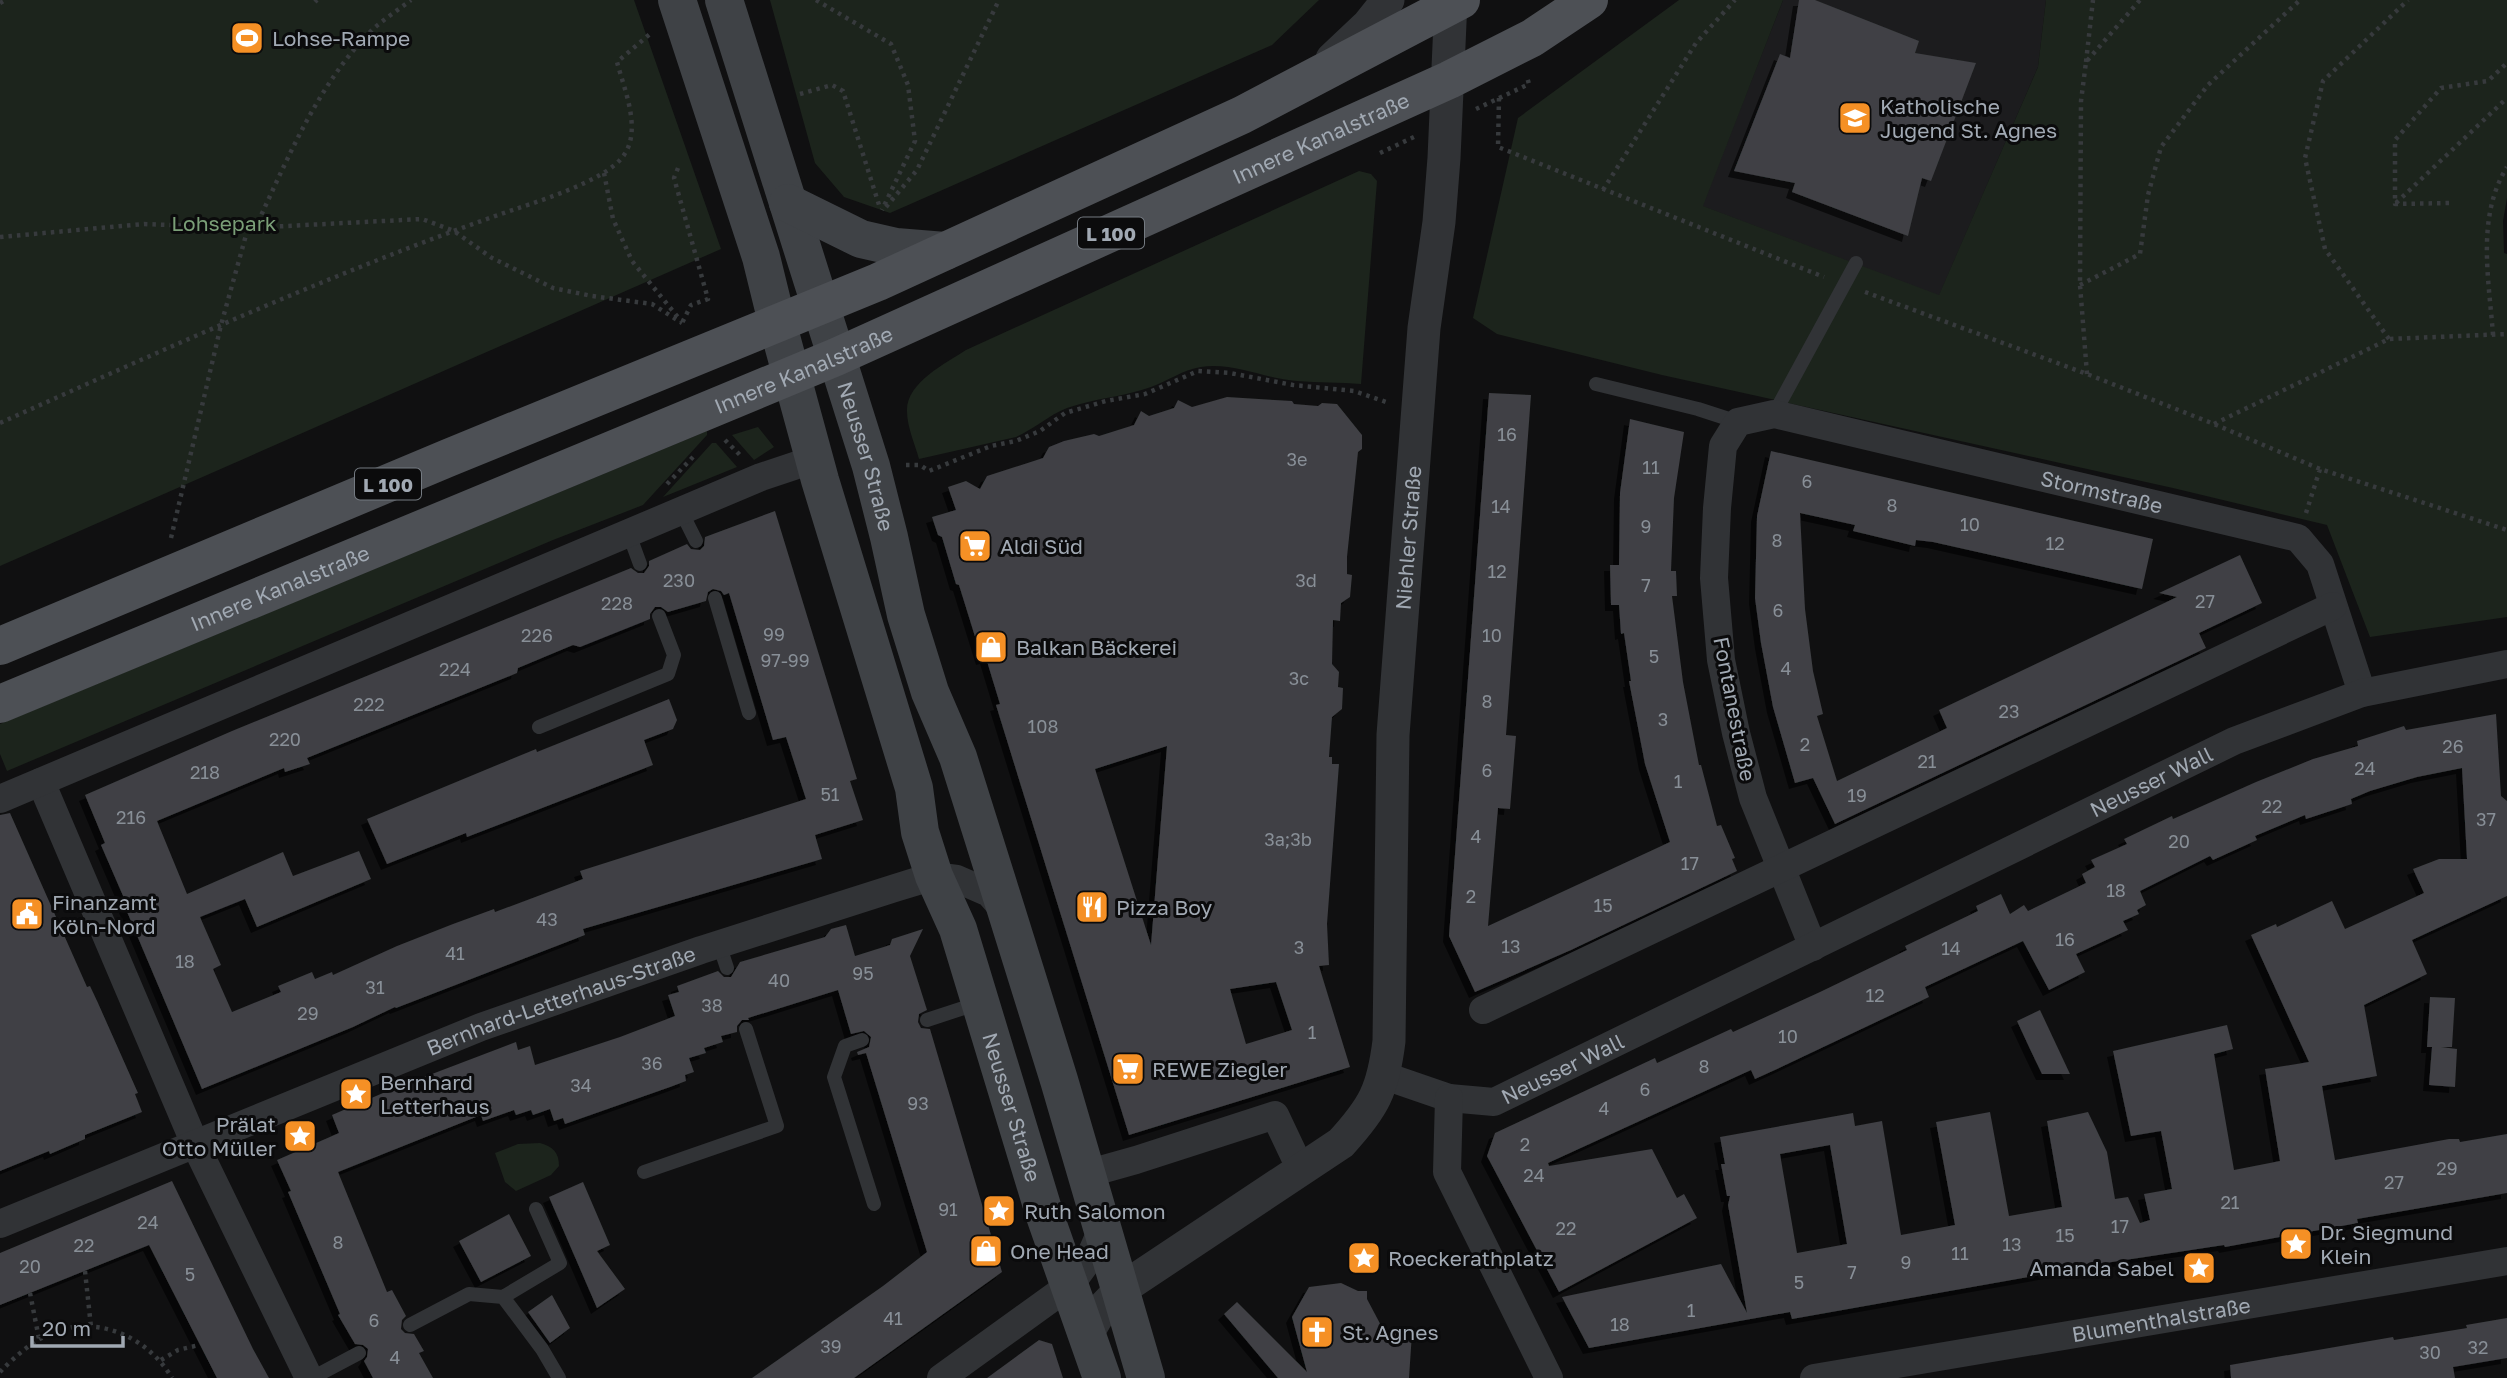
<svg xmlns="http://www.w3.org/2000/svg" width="2507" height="1378" viewBox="0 0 2507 1378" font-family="'Golos Text',sans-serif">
  <defs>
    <filter id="shadow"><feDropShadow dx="-6" dy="6" stdDeviation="0" flood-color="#0009"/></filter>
  </defs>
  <rect width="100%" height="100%" fill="#101011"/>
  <!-- built -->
  <path fill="#1c1c1e" d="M1783,0H2046L2038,67L1939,296L1702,206Z"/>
  <!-- green -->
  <path fill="#1c241c" d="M0,0H634L721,249L0,566Z
    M770,0H1319L1272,45L890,213L844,197L815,163Z
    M1679,0H1783L1703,206L1939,295L2038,67L2046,0H2507V198L2503,221L2504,253L2507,254V617L2370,637L2327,525L2173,488L1662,375L1497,334L1473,318L1518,118Z
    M1359,171L1371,174L1377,181L1361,384C1340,382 1318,383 1297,381C1265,379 1233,362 1201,367C1182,370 1168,381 1151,387C1124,397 1095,398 1067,408C1049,415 1034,429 1016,437L919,459C915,444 907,427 907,411C906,383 946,363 966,350Z
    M758,427L774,447L754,460L732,435Z
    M707,431V435L643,505L553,540L7,771L0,754V724Z
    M712,443H716L737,467L663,497Z
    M540,1143C553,1147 559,1152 559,1166L551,1175L516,1191L505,1182L495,1153L518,1144Z"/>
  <!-- building -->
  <path fill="#3f4044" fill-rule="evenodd" filter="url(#shadow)" d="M1799,0H1815L1919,41L1915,53L1976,63L1931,181L1922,178L1908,236L1792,192L1795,183L1734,171L1780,54L1790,58Z
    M1489,393L1531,395L1506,735L1516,736L1510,809L1498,808L1488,926L1670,842L1645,764L1629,681H1631L1624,633L1621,634L1619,605H1611L1610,565H1619L1620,493L1630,419L1684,432L1674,498L1671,571H1676L1677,596H1672L1683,682L1699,765H1701L1717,826L1721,825L1735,858L1732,859L1737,871L1571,950L1475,992L1449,936Z
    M1227,397L1292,401L1294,404L1318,406L1322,403L1337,404L1362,435V449L1358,452L1347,557V574L1352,575L1350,597L1341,603L1340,621L1333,620L1332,664L1339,672L1338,687L1343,688L1342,709L1332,717L1329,757H1332V764H1339L1327,924L1329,965L1319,966L1350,1067L1129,1135L996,705L1000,704L986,658L982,659L959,585L956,584L942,537L938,535L932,517L956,510L948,487L966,481L980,489L987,476L1043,458L1049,447L1064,441L1094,434L1099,436L1134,425L1141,411L1149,416L1174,408L1178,400L1192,407ZM1167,746L1151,945L1095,769ZM1276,982L1292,1030L1246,1044L1230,989Z
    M1771,451L2153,539L2142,589L1933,542L1916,540L1915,546L1853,531L1855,525L1800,513L1805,609L1813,671L1823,714L1817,716L1837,781L1947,728L1939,710L2177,597L2159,593L2240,555L2262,603L2199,633L2206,648L1835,824L1813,778L1795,783L1773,707L1761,643L1755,598L1757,516Z
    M775,511L857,779L850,781L863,820L815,835L822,859L583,929L585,935L396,1008L395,1007L353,1027L202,1089L125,907L127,905L101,845L105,843L85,795L232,731L631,568L638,573H644L649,566V561L687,544L691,549L700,550L704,546L705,537ZM713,589L721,591L724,595L729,593L773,740L786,737L806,799L580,871L583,879L495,912L494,909L453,924L397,946L333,975L332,972L315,979L312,972L278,986L281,992L232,1012L213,969L221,965L200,917L245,899L257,927L371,879L359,851L293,876L283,852L187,894L157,821L284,768L285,772L310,764L307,758L517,673L518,668L573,645L580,647L650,619V614L655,607H661L668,612L706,601L708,592Z
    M669,699L677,720L673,729L644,740L653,765L467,837L466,833L387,864L367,819L536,749L537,752Z
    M2496,714L2501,796L2507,801V896L2412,940L2427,974L2364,1005L2377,1076L2322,1086L2335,1160L2449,1139H2459L2460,1142L2507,1134V1193L2357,1219L2358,1223L2225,1247L2224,1245L2112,1262L1792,1319L1790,1312L1589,1348L1562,1297L1721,1264L1747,1313L1728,1205L1730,1196H1727L1721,1164H1725L1720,1137L1853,1113L1855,1126L1882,1121L1901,1235L1955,1225L1936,1122L1990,1112L2009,1216L2062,1207L2047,1121L2088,1112L2107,1152L2115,1199L2128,1197L2140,1223L2150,1220L2144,1194L2172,1189L2161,1131L2131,1136L2113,1051L2227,1025L2233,1049L2214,1054L2234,1170L2280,1161L2265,1069L2309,1062L2251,935L2276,924L2277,927L2332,901L2345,929L2424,893L2413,869L2439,859H2467L2462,768L2417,777L2370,791L2351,799L2352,804L2306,819L2305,815L2255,836L2257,840L2213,860L2210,856L2140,891L2146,905L2137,910L2139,914L2123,921L2128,930L2076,954L2085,972L2049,990L2023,941L1925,987L1929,997L1777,1069L1755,1079L1751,1070L1548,1163L1549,1166L1652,1149L1677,1198L1684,1194L1697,1218L1559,1292L1487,1156L1495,1133L1655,1058L1657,1063L1731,1029L1733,1032L1820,992L1907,950L1905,946L1978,911L1976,906L2001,894L2010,914L2024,905L2028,911L2086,883L2082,874L2095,867L2091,860L2127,844L2124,839L2172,816L2173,819L2256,782L2313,759L2358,746L2357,741L2404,726L2406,730ZM1830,1145L1847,1244L1797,1253L1780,1154Z
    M10,813L87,987L90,986L98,1003L138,1093L135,1094L142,1112L85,1135V1139L50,1154L49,1151L0,1171V815Z
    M846,925L855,956L890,945L892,939L923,929L910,956L927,1010L919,1014L918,1022L921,1028L930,1029L1002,1272L854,1378H752L883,1286L927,1252L866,1053L858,1055L857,1052L869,1047L871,1037L864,1031L851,1034L838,990L748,1018L749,1020H742L737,1026V1032L721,1036L723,1042L704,1048L706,1053L689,1058L694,1072L685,1075L686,1081L670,1087L565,1124L563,1118L554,1121L550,1109L533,1115L531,1110L516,1115L514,1110L483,1121L481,1115L338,1172L387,1292L392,1290L406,1316L402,1320L401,1329L405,1333L414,1334L424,1351L419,1353L433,1378H373L364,1361L367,1357L368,1349L363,1345L355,1344L338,1315L340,1314L288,1192L291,1191L277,1160L339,1133L332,1115L390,1090L516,1042L518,1050L530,1046L535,1065L620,1037L675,1016L668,995L679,992L677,986L718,971L724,977H731L740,962L825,937L831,929Z
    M2430,997L2455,998L2452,1047H2441L2457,1049L2455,1087L2429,1085L2432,1047H2427Z
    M2040,1010L2070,1074H2042L2030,1049L2017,1021Z
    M172,1181L253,1349L269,1378H217L149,1245L0,1305V1253Z
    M583,1182L610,1245L597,1251L625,1289L597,1308L549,1197Z
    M509,1214L531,1256L481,1282L459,1241Z
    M1341,1283L1358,1291H1367V1299L1385,1333H1412L1409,1378H1278L1224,1314L1237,1302L1307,1372L1292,1317L1309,1287Z
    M552,1295L570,1328L550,1343L528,1312Z
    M2507,1318V1358L2453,1367L2455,1378H2231L2230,1365L2393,1337L2394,1340L2467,1328L2466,1325Z
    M1039,1340L1052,1344L1063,1378H987Z"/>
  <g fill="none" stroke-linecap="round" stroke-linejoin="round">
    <!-- path -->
    <path stroke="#373a3d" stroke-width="4.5" stroke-dasharray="3.5 5" stroke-linecap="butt" d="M816,0L891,44L908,85L915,141L882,210
      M315,2L317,0
      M0,3L5,0
      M2086,62L2093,0
      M800,94L832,85L843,91L880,208
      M1499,98L1498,147L1824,277
      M1476,109L1529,84L1527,77
      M1380,153L1414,137
      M678,168L674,178L708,299L691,305L682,323
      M604,173L613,219L632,261L681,321
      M1603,190L1696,43L1735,0
      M2396,203L2507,98
      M2449,203L2395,204V140L2441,88L2488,81L2507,63
      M886,207L917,170L999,0
      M0,237L144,224L248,228L422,219L454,231L492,258L553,288L592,296L652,304L682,323
      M2080,285L2140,254L2148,195L2161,147L2208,85L2300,0
      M1865,292L2087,374L2214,424L2320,469L2507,530
      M2493,335C2489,279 2476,217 2507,167
      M2389,339L2325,249L2305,158L2323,81L2408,0
      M2087,374L2080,285L2081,101L2086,62L2140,0
      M0,423C165,349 330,274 501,214C532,203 606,182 624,155C642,129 624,89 617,62L651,33
      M2214,424L2389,339L2507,334
      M725,440L741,456
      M906,465H920L929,471L991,446L1016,441L1040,431L1065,413L1106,401L1145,394L1198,371L1230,373L1293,385L1354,391L1389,403
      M667,484L695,455
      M2306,513L2320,469
      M171,538L221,325L248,228L257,224C289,156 318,84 372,30C384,19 398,10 411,0
      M85,1271L91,1327
      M30,1293L39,1339
      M161,1360L178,1350L199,1345
      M0,1372C15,1356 36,1338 57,1331C102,1316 149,1339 172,1378"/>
    <!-- service -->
    <path stroke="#313336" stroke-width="14" d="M1596,384L1698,409L1738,422
      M1774,414L1856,263
      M681,511L696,541
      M629,534L640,564
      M715,598L749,713
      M539,727L668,674L674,655L659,616
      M719,944L727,968
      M927,1020L979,1003
      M862,1040L845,1046L834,1077L874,1204
      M644,1172L777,1126L746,1029
      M503,1297L542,1349L559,1378
      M410,1325L469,1294L503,1297L560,1263L536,1209
      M312,1378L359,1353"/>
    <!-- minor -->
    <g stroke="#313336" stroke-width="28">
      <path d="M41,782L195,1144L309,1378"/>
      <path d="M0,799L761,477L815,459"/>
      <path id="s1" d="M1813,947L1753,798L1736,733L1721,660L1714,578L1717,508L1723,446L1738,422L1774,414L2298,538L2320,564L2362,693"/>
      <path d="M1483,1010L2333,606"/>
      <path id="s2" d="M1385,1076L1449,1098L1494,1102L2234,741L2362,693L2507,664"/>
      <path d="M1449,1098L1447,1172L1549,1378"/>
      <path d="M1086,1174L1136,1160L1275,1115L1301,1170"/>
      <path id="s3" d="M0,1224L481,1027L701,950L895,888L934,876L957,879L989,893L1005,911"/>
      <path d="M941,1378L1070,1285L1089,1259L1102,1229"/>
      <path id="s4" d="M1814,1378L2507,1261"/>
    </g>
    <!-- tertiary -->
    <g stroke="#313336" stroke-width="33">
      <path d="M1332,59L1368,25L1388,0"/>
      <path id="s5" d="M1087,1334L1101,1310L1120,1290L1341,1143C1374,1107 1383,1090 1389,1041L1393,735L1424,328L1439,222L1444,158L1451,0"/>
    </g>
    <!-- secondary -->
    <g stroke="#3f4246" stroke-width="38">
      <path id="s6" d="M677,0L761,257L777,322L820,480L914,788L920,832L934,876L958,929L1045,1216L1102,1378"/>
      <path id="s7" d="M724,0L871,466L889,537L906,615L930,692L958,757L1007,913L1059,1080L1146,1378"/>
      <path d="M788,203L861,239L896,247L945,251"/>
    </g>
    <!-- primary -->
    <g stroke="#4d5055" stroke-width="38">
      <path d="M0,646L448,458L878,282L1242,115L1461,0"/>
      <path id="s8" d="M0,704L836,357L1449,80L1532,38L1589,0"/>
    </g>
  </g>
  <!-- icons -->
  <defs>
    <symbol id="stadium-square" viewBox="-11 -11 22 22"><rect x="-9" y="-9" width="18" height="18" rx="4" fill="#f59025" stroke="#0b0b0c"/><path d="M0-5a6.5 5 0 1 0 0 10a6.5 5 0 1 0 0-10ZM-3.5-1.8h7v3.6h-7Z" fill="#fff"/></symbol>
    <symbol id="school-square" viewBox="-11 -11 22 22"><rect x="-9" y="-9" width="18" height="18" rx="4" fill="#f59025" stroke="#0b0b0c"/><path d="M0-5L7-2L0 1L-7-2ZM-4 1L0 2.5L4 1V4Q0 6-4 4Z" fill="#fff"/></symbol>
    <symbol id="supermarket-square" viewBox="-11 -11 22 22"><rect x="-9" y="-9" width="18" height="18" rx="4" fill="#f59025" stroke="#0b0b0c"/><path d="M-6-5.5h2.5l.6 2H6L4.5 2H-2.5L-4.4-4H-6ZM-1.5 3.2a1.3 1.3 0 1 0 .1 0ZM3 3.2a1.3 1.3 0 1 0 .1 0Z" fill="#fff"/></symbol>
    <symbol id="shop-square" viewBox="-11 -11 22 22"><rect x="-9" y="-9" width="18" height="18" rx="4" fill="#f59025" stroke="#0b0b0c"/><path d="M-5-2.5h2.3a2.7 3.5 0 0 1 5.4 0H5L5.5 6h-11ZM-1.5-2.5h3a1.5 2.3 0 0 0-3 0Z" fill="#fff"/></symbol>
    <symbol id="restaurant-square" viewBox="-11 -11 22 22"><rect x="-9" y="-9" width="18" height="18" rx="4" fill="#f59025" stroke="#0b0b0c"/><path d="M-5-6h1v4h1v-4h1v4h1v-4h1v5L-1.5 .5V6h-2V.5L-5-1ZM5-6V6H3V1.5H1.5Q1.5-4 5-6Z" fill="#fff"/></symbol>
    <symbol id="civic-square" viewBox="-11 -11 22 22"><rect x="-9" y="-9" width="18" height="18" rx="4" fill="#f59025" stroke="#0b0b0c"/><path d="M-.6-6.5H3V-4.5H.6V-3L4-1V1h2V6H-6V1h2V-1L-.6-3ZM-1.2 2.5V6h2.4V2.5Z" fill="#fff"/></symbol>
    <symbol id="sight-square" viewBox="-11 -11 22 22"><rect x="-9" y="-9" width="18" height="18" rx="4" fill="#f59025" stroke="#0b0b0c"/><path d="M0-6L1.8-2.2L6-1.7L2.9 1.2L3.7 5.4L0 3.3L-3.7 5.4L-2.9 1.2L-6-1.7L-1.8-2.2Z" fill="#fff"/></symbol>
    <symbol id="church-square" viewBox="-11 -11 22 22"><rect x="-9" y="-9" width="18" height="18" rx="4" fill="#f59025" stroke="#0b0b0c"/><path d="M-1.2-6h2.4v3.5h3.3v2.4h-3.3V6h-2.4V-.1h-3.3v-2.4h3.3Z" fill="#fff"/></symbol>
  </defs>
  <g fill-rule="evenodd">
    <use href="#stadium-square" x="228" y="19" width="38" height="38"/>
    <use href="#school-square" x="1836" y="99" width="38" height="38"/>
    <use href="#supermarket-square" x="956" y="527" width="38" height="38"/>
    <use href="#shop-square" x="972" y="628" width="38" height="38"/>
    <use href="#restaurant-square" x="1073" y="888" width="38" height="38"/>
    <use href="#civic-square" x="8" y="895" width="38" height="38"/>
    <use href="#supermarket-square" x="1109" y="1050" width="38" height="38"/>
    <use href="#sight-square" x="337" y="1075" width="38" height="38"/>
    <use href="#sight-square" x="281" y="1117" width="38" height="38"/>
    <use href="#sight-square" x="980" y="1192" width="38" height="38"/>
    <use href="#sight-square" x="2277" y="1225" width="38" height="38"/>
    <use href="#shop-square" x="967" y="1232" width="38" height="38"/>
    <use href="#sight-square" x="1345" y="1239" width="38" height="38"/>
    <use href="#sight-square" x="2180" y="1249" width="38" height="38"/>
    <use href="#church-square" x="1298" y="1313" width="38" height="38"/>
  </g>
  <g text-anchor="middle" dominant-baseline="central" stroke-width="6" stroke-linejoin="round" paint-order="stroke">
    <!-- number labels -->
    <g font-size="18" fill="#888f97">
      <text x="1507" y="434">16</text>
      <text x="1297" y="459">3e</text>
      <text x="1651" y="467">11</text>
      <text x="1807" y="481">6</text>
      <text x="1892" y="505">8</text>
      <text x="1501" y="506">14</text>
      <text x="1970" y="524">10</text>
      <text x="1646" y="526">9</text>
      <text x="1777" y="540">8</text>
      <text x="2055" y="543">12</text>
      <text x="1497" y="571">12</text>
      <text x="679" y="580">230</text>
      <text x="1306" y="580">3d</text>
      <text x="1646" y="585">7</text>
      <text x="2205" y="601">27</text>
      <text x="617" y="603">228</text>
      <text x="1778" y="610">6</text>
      <text x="774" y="634">99</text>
      <text x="537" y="635">226</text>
      <text x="1492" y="635">10</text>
      <text x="1654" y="656">5</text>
      <text x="785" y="660">97-99</text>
      <text x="1786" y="668">4</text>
      <text x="455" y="669">224</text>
      <text x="1299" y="678">3c</text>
      <text x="1487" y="701">8</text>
      <text x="369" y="704">222</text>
      <text x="2009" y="711">23</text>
      <text x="1663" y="719">3</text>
      <text x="1043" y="726">108</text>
      <text x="285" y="739">220</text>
      <text x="1805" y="744">2</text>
      <text x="2453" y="746">26</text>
      <text x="1927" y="761">21</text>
      <text x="2365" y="768">24</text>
      <text x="1487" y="770">6</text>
      <text x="205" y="772">218</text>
      <text x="1678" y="781">1</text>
      <text x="830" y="794">51</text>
      <text x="1857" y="795">19</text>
      <text x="2272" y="806">22</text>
      <text x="131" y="817">216</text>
      <text x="2486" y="819">37</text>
      <text x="1476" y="836">4</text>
      <text x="1288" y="839">3a;3b</text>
      <text x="2179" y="841">20</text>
      <text x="1690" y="863">17</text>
      <text x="2116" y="890">18</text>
      <text x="1471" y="896">2</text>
      <text x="1603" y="905">15</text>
      <text x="547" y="919">43</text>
      <text x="2065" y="939">16</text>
      <text x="1511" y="946">13</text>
      <text x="1299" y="947">3</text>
      <text x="1951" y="948">14</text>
      <text x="455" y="953">41</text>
      <text x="185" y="961">18</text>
      <text x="863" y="973">95</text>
      <text x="779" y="980">40</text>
      <text x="375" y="987">31</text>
      <text x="1875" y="995">12</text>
      <text x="712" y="1005">38</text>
      <text x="308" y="1013">29</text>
      <text x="1312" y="1032">1</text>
      <text x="1788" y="1036">10</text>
      <text x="652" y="1063">36</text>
      <text x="1704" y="1066">8</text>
      <text x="581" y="1085">34</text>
      <text x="1645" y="1089">6</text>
      <text x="918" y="1103">93</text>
      <text x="1604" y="1108">4</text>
      <text x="1525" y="1144">2</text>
      <text x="2447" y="1168">29</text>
      <text x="1534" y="1175">24</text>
      <text x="2394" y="1182">27</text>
      <text x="2230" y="1202">21</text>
      <text x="948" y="1209">91</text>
      <text x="148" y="1222">24</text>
      <text x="2120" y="1226">17</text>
      <text x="1566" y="1228">22</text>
      <text x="2065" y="1235">15</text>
      <text x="338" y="1242">8</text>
      <text x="2012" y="1244">13</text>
      <text x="84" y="1245">22</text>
      <text x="1960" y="1253">11</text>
      <text x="1906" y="1262">9</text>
      <text x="30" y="1266">20</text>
      <text x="1852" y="1272">7</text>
      <text x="190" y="1274">5</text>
      <text x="1799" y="1282">5</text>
      <text x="1691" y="1310">1</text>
      <text x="893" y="1318">41</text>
      <text x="374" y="1320">6</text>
      <text x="1620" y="1324">18</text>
      <text x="831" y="1346">39</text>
      <text x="2478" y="1347">32</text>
      <text x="2430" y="1352">30</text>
      <text x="395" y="1357">4</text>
    </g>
    <!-- shield labels -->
    <g fill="#0b0b0c" stroke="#747a81" stroke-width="2">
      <rect x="1078" y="217.5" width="66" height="31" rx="5"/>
      <rect x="355" y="468.5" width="66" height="31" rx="5"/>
    </g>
    <g font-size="19" font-weight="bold" fill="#a1a9b3">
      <text x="1111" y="233">L 100</text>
      <text x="388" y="484">L 100</text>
    </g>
    <!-- poi labels -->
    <g font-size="21" fill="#a1a9b3" stroke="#0b0b0c" text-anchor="start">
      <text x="272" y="38">Lohse-Rampe</text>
      <text x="1880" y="106">Katholische<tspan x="1880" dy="24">Jugend St. Agnes</tspan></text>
      <text x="1000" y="546">Aldi Süd</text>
      <text x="1016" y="647">Balkan Bäckerei</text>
      <text x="52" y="902">Finanzamt<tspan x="52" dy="24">Köln-Nord</tspan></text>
      <text x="1116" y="907">Pizza Boy</text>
      <text x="1152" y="1069">REWE Ziegler</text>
      <text x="380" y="1082">Bernhard<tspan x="380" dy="24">Letterhaus</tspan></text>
      <text x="276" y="1124" text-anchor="end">Prälat<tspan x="276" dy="24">Otto Müller</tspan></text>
      <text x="1024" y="1211">Ruth Salomon</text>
      <text x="2320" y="1232">Dr. Siegmund<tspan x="2320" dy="24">Klein</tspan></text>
      <text x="1010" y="1251">One Head</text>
      <text x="1388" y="1258">Roeckerathplatz</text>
      <text x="2174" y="1268" text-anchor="end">Amanda Sabel</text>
      <text x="1342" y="1332">St. Agnes</text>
    </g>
    <!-- street labels -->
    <g font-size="21" fill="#a1a9b3" stroke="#0b0b0c">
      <text stroke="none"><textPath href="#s8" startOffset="1437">Innere Kanalstraße</textPath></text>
      <text stroke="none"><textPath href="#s8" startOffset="870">Innere Kanalstraße</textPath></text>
      <text stroke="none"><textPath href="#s7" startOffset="478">Neusser Straße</textPath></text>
      <text stroke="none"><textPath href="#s1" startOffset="919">Stormstraße</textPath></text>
      <text stroke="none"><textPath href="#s5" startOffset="940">Niehler Straße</textPath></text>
      <text stroke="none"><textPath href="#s8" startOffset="303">Innere Kanalstraße</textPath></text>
      <text transform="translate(1735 709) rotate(79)">Fontanestraße</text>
      <text stroke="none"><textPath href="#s2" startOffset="844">Neusser Wall</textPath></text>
      <text stroke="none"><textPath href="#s3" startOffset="604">Bernhard-Letterhaus-Straße</textPath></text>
      <text stroke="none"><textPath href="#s2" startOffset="189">Neusser Wall</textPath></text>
      <text stroke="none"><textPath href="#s6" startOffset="1158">Neusser Straße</textPath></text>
      <text stroke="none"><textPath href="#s4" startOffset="352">Blumenthalstraße</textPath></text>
    </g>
    <!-- park labels -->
    <g font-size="21" fill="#7a9e77" stroke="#0b0b0c">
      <text x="224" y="223">Lohsepark</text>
    </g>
  </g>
  <!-- scale -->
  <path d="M32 1336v10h91v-10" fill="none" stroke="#a1a9b3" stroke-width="3.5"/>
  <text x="42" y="1336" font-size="21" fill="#a1a9b3" stroke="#0b0b0c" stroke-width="5" paint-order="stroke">20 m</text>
</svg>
